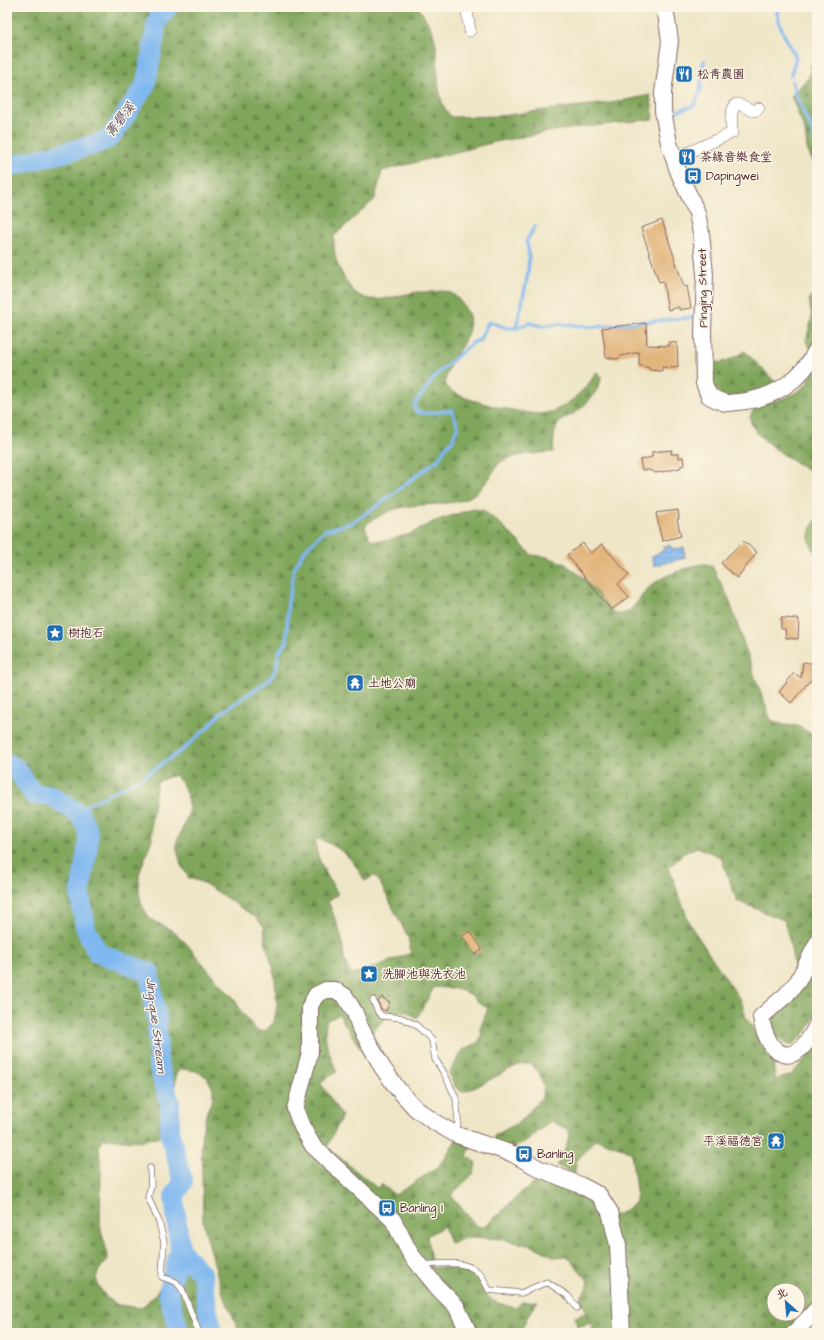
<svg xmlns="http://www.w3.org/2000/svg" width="824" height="1340" viewBox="0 0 824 1340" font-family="'Architects Daughter','LXGW WenKai TC',sans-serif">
  <defs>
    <pattern id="forest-firs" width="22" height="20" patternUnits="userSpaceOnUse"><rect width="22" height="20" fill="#80a65c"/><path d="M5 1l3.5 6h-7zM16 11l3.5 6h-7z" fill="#6b874c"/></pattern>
    <pattern id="water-rules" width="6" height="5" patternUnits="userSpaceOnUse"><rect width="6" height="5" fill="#80b8f0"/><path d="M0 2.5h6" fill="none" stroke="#6b95c3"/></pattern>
  </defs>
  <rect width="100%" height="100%" fill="#fcf5e5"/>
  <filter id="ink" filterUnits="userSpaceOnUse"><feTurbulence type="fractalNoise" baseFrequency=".025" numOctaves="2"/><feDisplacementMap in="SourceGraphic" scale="8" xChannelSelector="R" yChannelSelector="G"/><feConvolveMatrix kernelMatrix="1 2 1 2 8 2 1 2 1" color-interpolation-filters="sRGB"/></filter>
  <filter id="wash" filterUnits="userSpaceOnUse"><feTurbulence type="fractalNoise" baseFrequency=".012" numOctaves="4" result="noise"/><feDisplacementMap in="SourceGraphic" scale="16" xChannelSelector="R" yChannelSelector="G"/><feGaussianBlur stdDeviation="0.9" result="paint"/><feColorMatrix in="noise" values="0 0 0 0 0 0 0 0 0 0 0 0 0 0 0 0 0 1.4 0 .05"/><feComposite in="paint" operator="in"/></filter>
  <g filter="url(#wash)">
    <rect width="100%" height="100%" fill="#efe6c8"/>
    <!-- forest -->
    <path fill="url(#forest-firs)" stroke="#656244" fill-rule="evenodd" d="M7,7H418C425,18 432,27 435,40C440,61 433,103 452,117L500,116L561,108L611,103L650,95L654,119L559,130L495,142L382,171L375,199L334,236C334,242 334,248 335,254C336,264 343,276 348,284C365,310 392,296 417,292C422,292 427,292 432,292C440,291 446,290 453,294C458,298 461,302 465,308C480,329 455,351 448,371C447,375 444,381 446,385C449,399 526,414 540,414C545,413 553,412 558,409C570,404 591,384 596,372L601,375C602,389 587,404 576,412C571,416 564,417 560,422C553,429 554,442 553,452C541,453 512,455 502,461C494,467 491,478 484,485C478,492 467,500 459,501C428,508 405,500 376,518C371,521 368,522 365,527L370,539L374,541L388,540L410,534L435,521L472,509L483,510L503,526L532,555L548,557L565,564L584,578L615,614C634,616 639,595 652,585C663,576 675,572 688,568C697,565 704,562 712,566L729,599L755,677L771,720L784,725L798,726L817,737V931L808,946L796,974L789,939L784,920L737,901L721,857L697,847L684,853L669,868L690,925L741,1001L746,1017L762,1046L772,1059L776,1080L791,1075L814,1049L817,1042V1303L788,1333H593L591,1323L577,1327L575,1317L587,1312L580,1299L589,1284L586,1278L567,1256L555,1257L533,1246L501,1239L469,1237L450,1243L444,1226L427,1236L432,1268C453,1266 469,1268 482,1286C485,1291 489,1299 494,1301C500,1304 508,1306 515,1308L522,1302L538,1301L530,1312L520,1333H240L221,1289L203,1222L201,1136L207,1111L213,1098V1089L207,1077L196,1071L183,1069L176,1073L175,1090L178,1106L175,1123L167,1134L142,1141L104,1139L101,1141L99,1148L101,1170L100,1226L108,1255L107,1261L99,1270L96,1278L99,1287L106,1297L118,1305L142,1308L156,1293L174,1265L181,1261L194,1255C212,1266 214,1312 218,1333H7ZM174,775L182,783L187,795L189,812L176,844L181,865L189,878L204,883L255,917L264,926L266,945L274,970L277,1005L274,1022L264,1032L256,1030L241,1011L233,997L218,982L186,943L173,931L150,919L142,905L139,892V874L152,839L151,822L157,782ZM319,839C342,848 353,859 365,881L374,876L378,879L408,937L411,953L353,975C343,965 344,954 342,940C339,927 333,914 328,901L338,894C330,880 313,855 316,840ZM434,987L457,989L470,994L480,1004L488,1008L480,1029L482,1034L478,1043L464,1049L449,1073L454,1086L462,1092L474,1088L518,1065L530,1064L540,1074L544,1089L542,1097L521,1121L494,1136V1142L511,1149L526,1142L551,1121L569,1130C569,1143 563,1154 557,1166L575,1174L576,1162L595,1139L622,1148L631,1152L636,1191V1202L621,1213L615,1215L586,1194L540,1177L527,1189L520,1193L499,1214L484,1227L476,1226L451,1195L474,1173L476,1163L467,1156L472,1145L457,1139L438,1167L395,1195L381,1184L377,1188L327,1147L342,1116L320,1082L337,1072C330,1055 322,1039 327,1020L339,1015L387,1090L398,1085L372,1032L391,1013L406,1011L417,1018ZM774,1290H798V1314H774Z
      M811,65L817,74V170L807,149L805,131L791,96L809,77Z
      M817,288V342L813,348L809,347L806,341L812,317L809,300Z
      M745,351L779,386L726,398L713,388L710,377V358L720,363L731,359Z
      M817,362V475C804,467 731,429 755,409C759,405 768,403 774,401C786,398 800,393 808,382C812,376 814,368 817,362Z
      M817,519V556C808,541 805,534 817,519Z
      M817,954V1013L807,1031L795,1043L788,1045C777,1039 772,1033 772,1020Z"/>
    <!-- water -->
    <path fill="url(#water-rules)" stroke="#656c8e" d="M670,545L671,548L677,549L684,547L685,558L654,566L652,556L664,550L663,546Z"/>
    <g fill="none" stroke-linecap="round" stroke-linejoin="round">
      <!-- stream -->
      <path stroke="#80b8f0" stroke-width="3.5" d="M776,7C779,28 786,39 796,57L791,75
        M792,81L796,95L812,131L817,152
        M672,113L695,105L702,85L700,76L704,61
        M516,328C520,308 535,261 526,242L535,226
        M75,811L143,777L186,747L210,725L220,714L269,680L276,669L279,651L287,642L288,603L294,569L304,551L325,530L351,523L377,506L421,472L438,460L445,448L453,440L454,435L458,427L452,410C443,411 424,416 416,411L414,405L437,374L472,343L480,340L488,323L490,322L507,328H516L530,323L542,326L561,324L593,327L695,317"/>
      <!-- river -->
      <path stroke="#80b8f0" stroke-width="20" d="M7,167L93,145L108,139L114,132L145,86L152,53L157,21L168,7
        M7,763L16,768L34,795H50L75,811L81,816L88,831V845L80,896L86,929L98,953L149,972L157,1020L158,1064L170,1103V1134L183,1182L174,1197L180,1250L202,1274L208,1312L213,1333
        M180,1250L168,1293L180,1333"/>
    </g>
    <g id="blocks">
      <!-- building -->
      <path fill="#e2b57d" d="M662,220L684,287L687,286L691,308L679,310V307L668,310L663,281L659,282L641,228Z
        M646,323L647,345L669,346V342L677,343L678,367L673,368L662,367V371L650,370L649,368L639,365V352L621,356L619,358L616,359L606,357L602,328Z
        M672,450L671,454H679V458L683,457L684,465L681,466L680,468L656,473L649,470H642L640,460L652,457V452Z
        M678,510L679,519H677L681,536L662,541L656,513Z
        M743,541L757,552L737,578L721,563Z
        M583,543L591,553L602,544L629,575L618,584L629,597L611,610L567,555Z
        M781,618L799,619L798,639L786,638L785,629H781Z
        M803,662L817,664V678H812L791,703L779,692L794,673L801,678Z
        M470,931L482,949L475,955L462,936Z
        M381,997L390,1002L386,1011L381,1009L378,1002Z"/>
    </g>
  </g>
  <g filter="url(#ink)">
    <use href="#blocks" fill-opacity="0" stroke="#846562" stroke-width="1"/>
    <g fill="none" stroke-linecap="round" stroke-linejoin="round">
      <defs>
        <path id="lane" d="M373,1000L378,1012L382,1016L402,1018L416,1025L432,1040L435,1059L444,1073L456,1098L458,1120L457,1133
          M150,1168L151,1186L148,1197L159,1222L164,1242L162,1277L176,1282L182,1289L199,1333
          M423,1265C442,1264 464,1259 479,1273C483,1277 486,1285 489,1290L521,1293L547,1282L568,1296L577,1308"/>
        <path id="street" d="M468,7L467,11L470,31
          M674,159L732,133C732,124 729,112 736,104H739L753,111L757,110L759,108"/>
        <path id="secondary" d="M665,7L670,41L663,93V111L669,143L678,171L697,213L701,233L705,274L703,331L704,383L709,396C714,398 720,402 726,403C730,403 735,402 738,402C773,399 802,380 817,349
          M817,943L798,981L786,995L761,1017C762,1027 765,1034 770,1043C789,1070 808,1044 817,1025
          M469,1333L456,1306L438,1288L420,1266L410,1253L393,1220L313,1146L302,1127L295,1109L310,1052V1006L316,995L326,990H335L345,996L355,1013L359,1025L382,1067L397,1088L415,1108L434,1122L457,1135L513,1154L540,1169L580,1185L599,1195L610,1212L618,1245L622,1333
          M794,1333L817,1309"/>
      </defs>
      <!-- lane casing -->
      <use href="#lane" stroke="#846562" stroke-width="7"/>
      <!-- street casing -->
      <use href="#street" stroke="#846562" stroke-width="12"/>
      <!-- secondary casing -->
      <use href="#secondary" stroke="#846562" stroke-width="18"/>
      <!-- lane -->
      <use href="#lane" stroke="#fff" stroke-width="5.5"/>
      <!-- street -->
      <use href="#street" stroke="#fff" stroke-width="11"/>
      <!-- secondary -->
      <use href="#secondary" stroke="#fff" stroke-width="16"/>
    </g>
  </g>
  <!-- icons -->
  <defs>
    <symbol id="restaurant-square" viewBox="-11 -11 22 22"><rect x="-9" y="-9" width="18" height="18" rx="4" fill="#1f6fb2" stroke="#fcf5e5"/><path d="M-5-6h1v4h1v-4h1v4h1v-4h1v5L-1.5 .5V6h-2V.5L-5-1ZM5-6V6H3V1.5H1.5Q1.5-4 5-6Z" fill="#fff"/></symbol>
    <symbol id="bus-square" viewBox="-11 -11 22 22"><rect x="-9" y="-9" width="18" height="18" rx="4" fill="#1f6fb2" stroke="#fcf5e5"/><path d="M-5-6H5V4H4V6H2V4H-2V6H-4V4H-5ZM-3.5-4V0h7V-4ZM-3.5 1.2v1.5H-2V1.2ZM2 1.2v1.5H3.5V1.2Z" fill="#fff"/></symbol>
    <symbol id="sight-square" viewBox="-11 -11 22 22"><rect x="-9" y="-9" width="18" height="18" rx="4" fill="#1f6fb2" stroke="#fcf5e5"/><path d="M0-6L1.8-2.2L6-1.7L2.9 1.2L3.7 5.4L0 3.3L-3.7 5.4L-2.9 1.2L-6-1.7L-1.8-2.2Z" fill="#fff"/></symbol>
    <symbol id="temple-square" viewBox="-11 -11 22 22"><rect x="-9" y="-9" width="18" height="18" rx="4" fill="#1f6fb2" stroke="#fcf5e5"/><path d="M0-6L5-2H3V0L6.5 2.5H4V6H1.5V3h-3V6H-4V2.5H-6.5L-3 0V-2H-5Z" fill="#fff"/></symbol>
  </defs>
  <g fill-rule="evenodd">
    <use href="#restaurant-square" x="674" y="64" width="20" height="20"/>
    <use href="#restaurant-square" x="677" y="147" width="20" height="20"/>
    <use href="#bus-square" x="683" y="166" width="20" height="20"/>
    <use href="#sight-square" x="45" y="623" width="20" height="20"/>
    <use href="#temple-square" x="345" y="673" width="20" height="20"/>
    <use href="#sight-square" x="359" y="964" width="20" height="20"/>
    <use href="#temple-square" x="766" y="1131" width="20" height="20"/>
    <use href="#bus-square" x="514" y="1144" width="20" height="20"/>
    <use href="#bus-square" x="377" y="1198" width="20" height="20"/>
  </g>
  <g text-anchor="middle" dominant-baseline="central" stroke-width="3" stroke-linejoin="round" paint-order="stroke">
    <!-- poi labels -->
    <g font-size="12" fill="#4a1f2b" stroke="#fcf5e5" text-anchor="start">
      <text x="697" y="74">松青農園</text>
      <text x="700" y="157">茶緣音樂食堂</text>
      <text x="706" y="176">Dapingwei</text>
      <text x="68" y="633">樹抱石</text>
      <text x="368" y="683">土地公廟</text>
      <text x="382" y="974">洗腳池與洗衣池</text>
      <text x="763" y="1141" text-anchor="end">平溪福德宮</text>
      <text x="537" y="1154">Banling</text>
      <text x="400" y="1208">Banling I</text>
    </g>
    <!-- street labels -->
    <g font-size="12" fill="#4a1f2b" stroke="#fcf5e5">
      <text transform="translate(703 288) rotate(-91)">Pingjing Street</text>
    </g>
    <!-- water labels -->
    <g font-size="13" font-style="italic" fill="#5a4d66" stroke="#fcf5e5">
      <text transform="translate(120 120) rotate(-52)">菁礐溪</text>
      <text transform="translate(156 1025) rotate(83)">Jing-que Stream</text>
    </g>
  </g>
  <!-- margin -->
  <rect width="824" height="1340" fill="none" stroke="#fcf5e5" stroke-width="24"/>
  <!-- north arrow -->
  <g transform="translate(786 1302) rotate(333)"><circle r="19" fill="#fcf5e5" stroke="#b59f9b"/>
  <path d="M0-3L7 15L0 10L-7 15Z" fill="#1f6fb2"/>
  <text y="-6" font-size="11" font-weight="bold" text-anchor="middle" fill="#4a1f2b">北</text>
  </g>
</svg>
